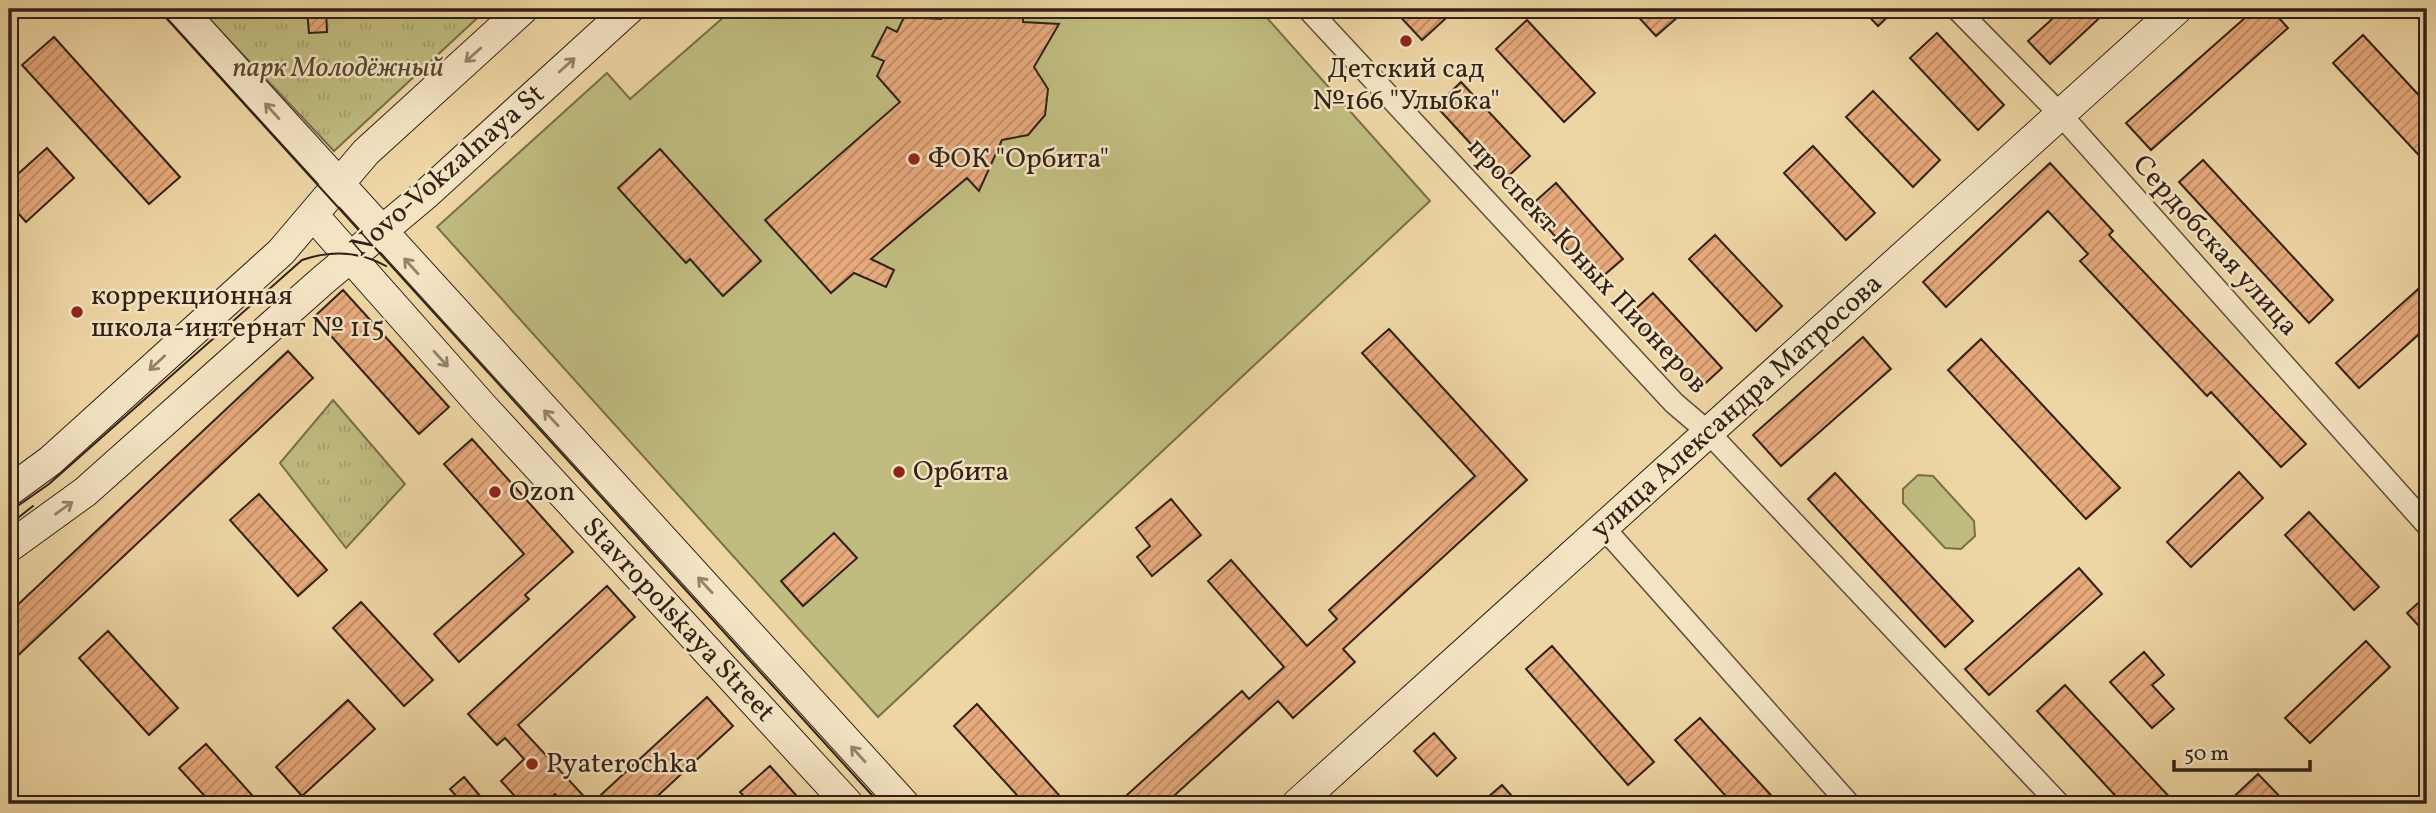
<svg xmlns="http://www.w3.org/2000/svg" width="2436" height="813" viewBox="0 0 2436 813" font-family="Vollkorn,serif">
  <defs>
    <pattern id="park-tufts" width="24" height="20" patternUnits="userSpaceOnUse" patternTransform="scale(1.75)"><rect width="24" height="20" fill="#c0bc80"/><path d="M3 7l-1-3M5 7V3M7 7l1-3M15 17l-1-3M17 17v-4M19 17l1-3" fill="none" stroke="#a5a16e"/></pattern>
    <pattern id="building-hatch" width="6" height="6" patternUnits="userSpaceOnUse" patternTransform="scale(1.75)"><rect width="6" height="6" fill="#e7aa7d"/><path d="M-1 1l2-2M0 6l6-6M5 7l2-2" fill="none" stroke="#bc8a65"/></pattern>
  </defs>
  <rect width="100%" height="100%" fill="#eed6a4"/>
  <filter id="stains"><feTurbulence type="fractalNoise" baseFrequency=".00286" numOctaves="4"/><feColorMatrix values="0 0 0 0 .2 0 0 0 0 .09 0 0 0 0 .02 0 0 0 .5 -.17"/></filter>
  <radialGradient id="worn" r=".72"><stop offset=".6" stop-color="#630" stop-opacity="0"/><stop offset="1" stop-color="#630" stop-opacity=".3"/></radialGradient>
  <!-- grass -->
  <path fill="#c0bc80" stroke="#796e4b" stroke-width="2" d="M733,9H1259L1430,201L878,717L437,227L607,73L630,99Z
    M1918,475L1933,476L1974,521L1975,536L1961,549L1945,548L1903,503V489Z"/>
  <!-- park -->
  <path fill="url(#park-tufts)" stroke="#796e4b" stroke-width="2" d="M200,9H487L334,151Z
    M333,400L405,484L346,548L280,463Z"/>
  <!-- building -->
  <path fill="url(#building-hatch)" stroke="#322116" stroke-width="2" d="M307,9H326L327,32L309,33Z
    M941,9H1023V22L1059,24L1034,67L1048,89L1045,115L1028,135L1002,140L979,191L967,178L871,259L894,270L886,287L854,273L831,293L765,220L900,102L877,76L884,61L872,56L887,27L897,32L904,17L941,19Z
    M1393,9H1456L1422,40Z
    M1631,9H1687L1656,36Z
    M1862,9H1896L1878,26Z
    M2063,9H2109L2050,64L2028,41Z
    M2255,9H2271L2288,28L2151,150L2126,123Z
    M1527,20L1595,93L1564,122L1496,49Z
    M1937,33L2004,105L1978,130L1910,58Z
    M2363,35L2427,104V164L2333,63Z
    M54,37L180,177L149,204L22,65Z
    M1461,82L1530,156L1504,180L1436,106Z
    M1873,91L1940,160L1913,187L1846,117Z
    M1813,146L1875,213L1846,240L1784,173Z
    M47,148L74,178L26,222L9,203V182Z
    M660,149L761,261L723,296L690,259L686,263L618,188Z
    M2203,160L2333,300L2309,323L2179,182Z
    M2050,163L2113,231L2109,235L2306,444L2281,467L2211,392L2207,396L2080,261L2088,254L2048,211L1946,307L1923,282Z
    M1556,183L1623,259L1596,282L1529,207Z
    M1715,235L1782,306L1756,331L1689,259Z
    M2427,281V327L2359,388L2336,363Z
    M343,290L449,407L419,434L314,317Z
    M1653,293L1722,368L1697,391L1628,316Z
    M1389,329L1527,480L1343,649L1355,662L1293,718L1278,701L1165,804H1117L1242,691L1249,699L1284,667L1208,581L1231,560L1307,646L1337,619L1329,610L1475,476L1362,353Z
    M1863,337L1891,369L1781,466L1753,435Z
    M1981,339L2120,488L2086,519L1948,370Z
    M288,351L313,378L9,664V613Z
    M472,439L573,552L525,595L529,599L459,662L434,634L524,554L444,464Z
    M2239,472L2263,498L2191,567L2167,542Z
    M1835,473L1973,621L1945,647L1808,499Z
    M259,494L327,570L298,596L230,520Z
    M1171,499L1201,535L1152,576L1137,557L1150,546L1136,528Z
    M2309,512L2379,587L2354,610L2285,535Z
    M834,533L857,558L803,606L781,581Z
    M2079,568L2102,594L1989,695L1965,669Z
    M607,586L635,617L518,725L591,804L707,697L733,726L649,804H564L555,794L544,804H522L501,781L524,759L505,738L497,745L468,714Z
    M2427,595V635L2407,613Z
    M361,602L433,680L404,706L333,628Z
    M108,631L178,708L149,735L79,658Z
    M2366,641L2390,667L2310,743L2285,718Z
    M1552,646L1654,762L1628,785L1526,669Z
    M2144,652L2164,675L2152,685L2174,709L2152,728L2110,682Z
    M2065,685L2176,804H2123L2037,711Z
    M348,700L375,729L302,796L276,767Z
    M977,704L1067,804H1025L954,726Z
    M1700,718L1779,804H1733L1675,740Z
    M1434,733L1456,758L1437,776L1414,751Z
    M206,744L260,804H212L179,768Z
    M770,766L804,804H751L740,792Z
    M2258,774L2287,804H2226Z
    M464,777L481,797L474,804H463L450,789Z
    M1502,785L1519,804H1480Z"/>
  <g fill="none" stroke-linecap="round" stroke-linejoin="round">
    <defs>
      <path id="street" d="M1308,9L1674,403L1708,432L2059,804
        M1957,9L2061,115L2427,525
        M1603,527L1849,804"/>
      <path id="secondary" d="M180,9L904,804
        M313,215L483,407L848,804
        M9,491L50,461L281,252L366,152L523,9
        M9,547L85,492L322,281L426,194L629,9
        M1297,804L2177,9"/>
    </defs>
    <!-- street casing -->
    <use href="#street" stroke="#614e3a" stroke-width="24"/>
    <!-- secondary casing -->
    <use href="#secondary" stroke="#322116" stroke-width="32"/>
    <!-- street -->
    <use href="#street" stroke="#f4e4c4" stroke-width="21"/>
    <!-- secondary -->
    <use href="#secondary" stroke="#f4e4c4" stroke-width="30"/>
    <!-- tram -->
    <path stroke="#322116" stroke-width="2" d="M158,9L880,804
      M9,512L49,484L302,260C331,250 359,251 386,266
      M9,525L33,506"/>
  </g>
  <!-- one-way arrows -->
  <defs><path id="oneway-shaft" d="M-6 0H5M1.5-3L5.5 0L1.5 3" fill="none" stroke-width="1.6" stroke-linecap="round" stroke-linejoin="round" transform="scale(1.75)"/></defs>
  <g stroke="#93826d">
    <use href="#oneway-shaft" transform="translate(473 55) rotate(138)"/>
    <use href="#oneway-shaft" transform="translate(567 65) rotate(-42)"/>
    <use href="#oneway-shaft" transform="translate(272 111) rotate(-132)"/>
    <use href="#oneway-shaft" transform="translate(411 266) rotate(-132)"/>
    <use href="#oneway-shaft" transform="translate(441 359) rotate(48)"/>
    <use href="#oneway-shaft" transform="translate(157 363) rotate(137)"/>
    <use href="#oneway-shaft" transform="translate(551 418) rotate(-133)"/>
    <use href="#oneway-shaft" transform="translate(64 508) rotate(-36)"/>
    <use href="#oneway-shaft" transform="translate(705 585) rotate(-133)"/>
    <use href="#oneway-shaft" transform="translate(858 754) rotate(-132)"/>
  </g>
  <!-- markers -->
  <g fill="#8f2418" stroke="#f4e4c4" stroke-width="2.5">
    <circle cx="1406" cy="41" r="7"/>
    <circle cx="914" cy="159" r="7"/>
    <circle cx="77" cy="312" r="7"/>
    <circle cx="899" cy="472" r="7"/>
    <circle cx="495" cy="492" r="7"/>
    <circle cx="532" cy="764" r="7"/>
  </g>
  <g text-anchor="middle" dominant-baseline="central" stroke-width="5" stroke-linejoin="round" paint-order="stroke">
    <!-- park labels -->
    <g font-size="28" font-style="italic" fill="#564830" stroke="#f4e4c4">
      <text x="338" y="68">парк Молодёжный</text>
    </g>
    <!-- poi labels -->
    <g font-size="28" fill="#322116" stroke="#f4e4c4" text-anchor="start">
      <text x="1406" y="69" text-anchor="middle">Детский сад<tspan x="1406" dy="32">№166 "Улыбка"</tspan></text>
      <text x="928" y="159">ФОК "Орбита"</text>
      <text x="91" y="296">коррекционная<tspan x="91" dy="32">школа-интернат № 115</tspan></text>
      <text x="913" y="472">Орбита</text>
      <text x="509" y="492">Ozon</text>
      <text x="546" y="764">Pyaterochka</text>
    </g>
    <!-- street labels -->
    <g font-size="28" fill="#322116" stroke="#f4e4c4">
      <text transform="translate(448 171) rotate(-41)">Novo-Vokzalnaya St</text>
      <text transform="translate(2215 246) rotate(48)">Сердобская улица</text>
      <text transform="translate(1587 266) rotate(47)">проспект Юных Пионеров</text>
      <text transform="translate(1737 407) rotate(-42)">улица Александра Матросова</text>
      <text transform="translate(678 620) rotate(47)">Stavropolskaya Street</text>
    </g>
  </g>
  <!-- margin -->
  <rect width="2436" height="813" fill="none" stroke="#eed6a4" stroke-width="35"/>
  <rect x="10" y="10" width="2415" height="792" fill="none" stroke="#322116" stroke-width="3.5"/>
  <rect x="18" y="18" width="2401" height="778" fill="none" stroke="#322116" stroke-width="2"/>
  <!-- scale -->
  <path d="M2174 760v10h136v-10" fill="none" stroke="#322116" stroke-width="3.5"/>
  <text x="2184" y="760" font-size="21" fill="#322116" stroke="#f4e4c4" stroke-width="5" paint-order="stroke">50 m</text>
  <rect width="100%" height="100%" filter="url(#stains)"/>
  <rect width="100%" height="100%" fill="url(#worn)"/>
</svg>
